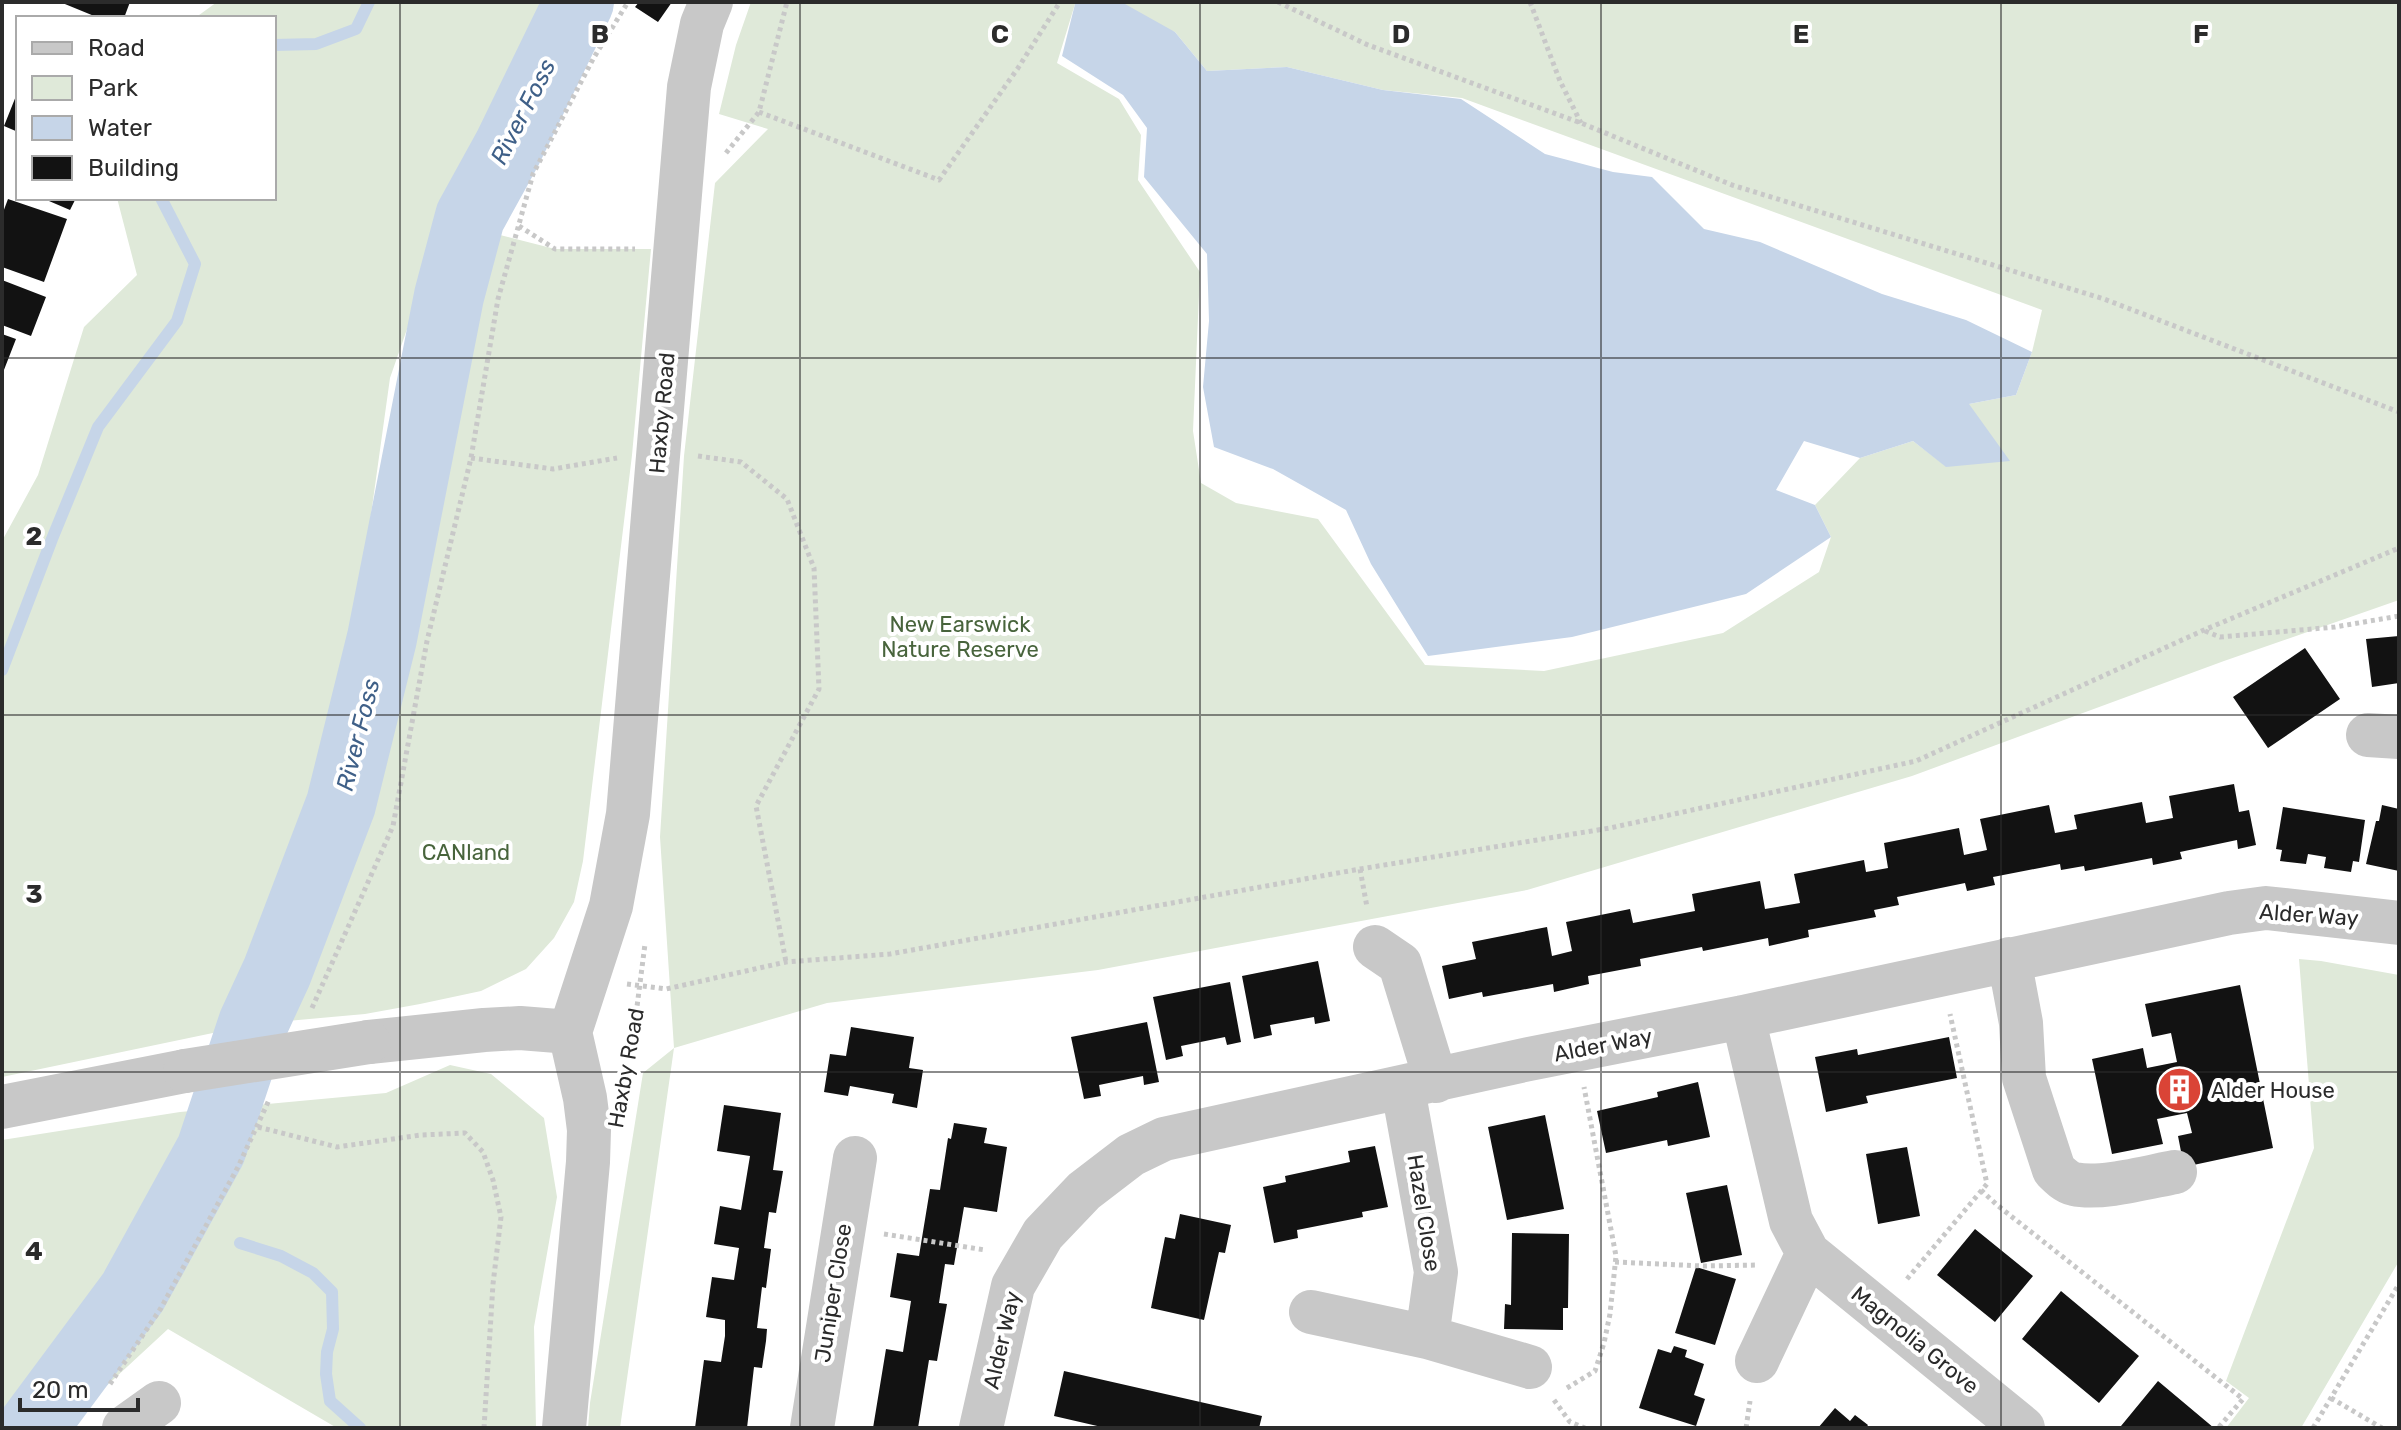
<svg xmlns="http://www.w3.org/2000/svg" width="2401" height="1430" viewBox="0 0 2401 1430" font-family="Rubik,sans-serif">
  <rect width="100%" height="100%" fill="#fff"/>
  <!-- green -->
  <path fill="#dfe9d9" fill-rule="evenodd" d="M217,2H559L533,54L485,135L446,217L390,378L342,723L310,831L232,1029L2,1077V541L38,475L84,327L137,275L117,198H274V18H195Z
    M751,2H2399V600L2224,661L1912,776L1527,890L1098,970L827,1003L674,1048L620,1428H588L590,1403L643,1073L674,1048L660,837L684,456L715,183L768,129L719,114L736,45ZM1075,4L1175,32L1207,71L1287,67L1383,90L1462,98L2042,310L2032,352L2016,395L1969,404L1947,467L1913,441L1860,458L1815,505L1831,537L1819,572L1723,633L1544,671L1425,665L1318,519L1236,503L1201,483L1193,431L1200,272L1138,180L1141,135L1119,99L1057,63Z
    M476,229L555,249H651L632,455L583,861L574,902L554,938L526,969L481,991L420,1004L365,1014L253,1024L301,979L323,920L352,833L376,735L434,458Z
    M2299,959L2321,961L2399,975V1261L2301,1428H2226L2249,1398L2226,1381L2314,1148Z
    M450,1065L491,1074L544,1118L557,1197L534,1327L536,1428H337L168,1329L61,1428H2V1140L180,1112L386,1093Z"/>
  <!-- water -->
  <path fill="#c6d5e8" d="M1075,4H1125L1175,32L1207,71L1287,67L1383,90L1461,99L1545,154L1613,172L1652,177L1704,229L1760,242L1882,294L1966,320L2032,352L2016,395L1969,404L2010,461L1946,467L1913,441L1860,458L1804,441L1776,490L1815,505L1831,537L1746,594L1572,637L1428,656L1371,564L1346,510L1273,469L1214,447L1203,387L1209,321L1207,254L1144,177L1147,128L1123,95L1062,56Z"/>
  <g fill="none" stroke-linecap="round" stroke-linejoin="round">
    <!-- stream -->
    <path stroke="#c6d5e8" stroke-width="12" d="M274,45L316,44L356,29L369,2
      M2,670L52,539L98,427L177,321L195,264L161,198
      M240,1243L281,1256L313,1273L332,1292L333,1329L327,1352L326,1374L330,1401L360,1428"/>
    <!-- river -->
    <path stroke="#c6d5e8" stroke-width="70" d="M32,1428L133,1292L211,1150L253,1024L277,972L341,804L382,638L449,296L470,217L508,148L579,2"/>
  </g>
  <!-- building -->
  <path fill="#121212" d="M60,2H130L124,18H99Z
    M639,2H672L658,22L635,7Z
    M18,91V132L4,126Z
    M42,198H76L70,210Z
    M8,199L67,219L44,282L2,267V215Z
    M2,280L46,297L31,336L2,325Z
    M2,334L16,339L2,375Z
    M2399,636V683L2372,687L2366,639Z
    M2305,648L2340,699L2268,748L2233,697Z
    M2234,784L2239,812L2249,810L2256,845L2238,849L2237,840L2180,852L2182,859L2153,865L2152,858L2085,871L2084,866L2061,870L2060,864L1993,877L1995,885L1967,891L1965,883L1897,897L1899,905L1874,910L1876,917L1808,930L1809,937L1769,946L1768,938L1703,951L1702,947L1640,959L1641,966L1588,976L1589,984L1554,992L1553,984L1483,997L1482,992L1449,999L1442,966L1476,959L1472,942L1547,927L1552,956L1572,951L1566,922L1630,909L1633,923L1695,911L1692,894L1760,881L1765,909L1800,903L1794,874L1864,860L1866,872L1888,868L1884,843L1959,828L1964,855L1987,850L1980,819L2049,805L2055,833L2077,829L2074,815L2142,802L2146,823L2173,818L2169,796Z
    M2382,805L2399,809V871L2366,864L2376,821H2379Z
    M2283,807L2365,820L2359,862L2353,861L2351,872L2324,868L2326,857L2308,854L2306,864L2280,861L2282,850L2276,849Z
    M1318,961L1330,1021L1315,1024L1314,1017L1270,1025L1272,1035L1254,1039L1242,976Z
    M1230,982L1241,1042L1227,1045L1225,1037L1181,1046L1183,1056L1166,1060L1153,997Z
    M2240,985L2273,1148L2184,1167L2178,1136L2192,1133L2187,1113L2157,1119L2163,1144L2112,1154L2092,1059L2143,1048L2147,1068L2177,1062L2171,1033L2152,1037L2145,1004Z
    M1147,1022L1159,1082L1144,1085L1143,1076L1099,1085L1101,1096L1084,1099L1071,1037Z
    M851,1027L914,1037L909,1068L923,1070L917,1108L892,1103L894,1094L850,1086L848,1096L824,1092L830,1054L846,1056Z
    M1949,1037L1957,1078L1866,1096L1868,1103L1826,1112L1815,1057L1857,1049L1858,1055Z
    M1698,1082L1710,1137L1668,1146L1667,1140L1606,1153L1597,1111L1658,1097L1657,1092Z
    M724,1105L781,1113L773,1170L783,1171L776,1213L769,1212L764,1248L771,1249L766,1288L762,1287L757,1328L767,1329L766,1341L762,1368L754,1367L747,1428H695L704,1360L721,1362L725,1336V1320L706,1317L712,1277L734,1280L739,1248L714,1244L720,1206L741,1210L750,1156L717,1151Z
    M1545,1115L1564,1209L1507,1220L1488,1127Z
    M954,1123L987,1128L984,1143L1007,1147L997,1212L964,1207L954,1265L945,1264L939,1303L947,1304L937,1361L929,1360L918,1428H873L886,1349L903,1352L911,1301L890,1297L897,1253L919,1256L930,1189L940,1190L948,1138L951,1139Z
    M1375,1146L1388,1207L1362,1212L1363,1217L1297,1230L1298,1238L1274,1243L1263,1187L1286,1182L1285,1176L1350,1162L1348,1151Z
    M1907,1147L1920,1216L1878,1224L1866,1154Z
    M1727,1185L1742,1255L1701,1263L1686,1193Z
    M1180,1214L1231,1225L1225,1253L1219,1252L1204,1320L1151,1308L1165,1237L1175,1239Z
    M1975,1229L2033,1276L1995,1322L1937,1275Z
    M1512,1233L1569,1234L1568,1308H1563V1330L1504,1329L1505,1304L1511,1305Z
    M1696,1267L1736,1279L1715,1345L1675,1333Z
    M2061,1291L2139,1356L2099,1403L2022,1339Z
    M1674,1346L1687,1350L1685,1357L1704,1364L1694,1395L1705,1399L1696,1426L1639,1408L1658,1349L1671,1353Z
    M1064,1371L1262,1416L1259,1428H1106L1054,1416Z
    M2158,1381L2214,1428H2124L2121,1426Z
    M1835,1408L1850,1421L1855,1415L1868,1425L1866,1428H1818Z"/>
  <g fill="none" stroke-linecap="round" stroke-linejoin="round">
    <!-- path -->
    <path stroke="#c8c8c8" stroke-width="5" stroke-dasharray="4 4" stroke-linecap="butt" d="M1278,2L1368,45L1581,123L1732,185L2104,299L2399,412
      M1530,2L1560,81L1581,123
      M759,112L939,180L1018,68L1060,2
      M726,153L759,112L787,2
      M519,226L555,249H635
      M698,456L741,462L787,499L814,568L819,689L756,806L786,962
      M471,458L553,469L617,458
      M2205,631L2220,637L2335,627L2399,616
      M1360,869L1367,907
      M627,984L666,989L786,962L890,954L1360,869L1610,828L1916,761L2204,630L2399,548
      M312,1008L393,826L427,641L471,458L498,299L533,174L593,59L628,2
      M627,1085L645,944
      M258,1127L337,1147L421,1135L465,1133L483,1152L493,1180L501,1217L493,1284L484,1428
      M1981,1190L1997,1205L2243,1399L2218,1428
      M884,1234L985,1250
      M1615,1262L1703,1266L1758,1265
      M1907,1279L1987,1184L1950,1014
      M110,1384L161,1308L238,1167L269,1100
      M1567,1388L1595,1371L1604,1343L1610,1314L1616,1256L1584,1087
      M2331,1398L2382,1428
      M1554,1400L1570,1422L1585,1428
      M1746,1428L1750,1401
      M2313,1428L2399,1284"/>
    <!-- minor -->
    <path stroke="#c8c8c8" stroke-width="44" d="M2368,735L2399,737
      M1375,947L1400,964L1436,1081
      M2009,959L2021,1023L2024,1078L2054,1170C2060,1176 2066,1182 2074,1184C2101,1190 2148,1177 2175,1172
      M1743,1017L1791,1221L1808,1253L2023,1428
      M369,1042L484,1030L520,1028L570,1032
      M2,1107L185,1071
      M1311,1312L1427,1337L1436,1272L1403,1089
      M1427,1337L1530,1367
      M1757,1361L1808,1253
      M124,1428L159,1403
      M564,1428L588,1162L589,1130L585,1098L570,1032L611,906L628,814L689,87L702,24L711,2
      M812,1428L855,1158
      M981,1428L1013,1286L1043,1234L1084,1191L1131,1155L1164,1139L1529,1059L1743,1017L2229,913L2266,908L2399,923"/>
    <!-- minor-bridge -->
    <path stroke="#c8c8c8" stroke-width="44" d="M185,1071L369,1042"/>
  </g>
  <!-- grid -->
  <path fill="none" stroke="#2b2b2b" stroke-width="2" stroke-opacity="0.55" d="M400,2V1428M800,2V1428M1200,2V1428M1601,2V1428M2001,2V1428M2,358H2399M2,715H2399M2,1072H2399"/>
  <!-- icons -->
  <defs>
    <symbol id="building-disc" viewBox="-11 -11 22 22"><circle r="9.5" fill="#da4436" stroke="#fff"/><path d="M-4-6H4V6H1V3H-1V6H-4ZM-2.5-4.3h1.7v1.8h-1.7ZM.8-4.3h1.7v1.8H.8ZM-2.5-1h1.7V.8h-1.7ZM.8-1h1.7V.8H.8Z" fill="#fff"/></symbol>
  </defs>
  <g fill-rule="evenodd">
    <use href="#building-disc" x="2154" y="1064" width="51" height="51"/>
  </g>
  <g text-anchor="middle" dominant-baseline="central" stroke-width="8" stroke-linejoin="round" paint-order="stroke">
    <!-- street labels -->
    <g font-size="22" fill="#2b2b2b" stroke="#fff">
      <text transform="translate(662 413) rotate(-85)">Haxby Road</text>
      <text transform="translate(2309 915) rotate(4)">Alder Way</text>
      <text transform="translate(1603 1045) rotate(-11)">Alder Way</text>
      <text transform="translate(626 1068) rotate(-80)">Haxby Road</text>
      <text transform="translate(1424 1213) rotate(81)">Hazel Close</text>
      <text transform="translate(833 1293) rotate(-81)">Juniper Close</text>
      <text transform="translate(1002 1340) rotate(-77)">Alder Way</text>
      <text transform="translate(1915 1340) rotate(39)">Magnolia Grove</text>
    </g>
    <!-- park labels -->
    <g font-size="22" fill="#48643c" stroke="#fff">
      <text x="960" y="624">New Earswick<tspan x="960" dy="25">Nature Reserve</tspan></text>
      <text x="466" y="852">CANland</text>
    </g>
    <!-- poi labels -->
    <g font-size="22" fill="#2b2b2b" stroke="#fff" text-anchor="start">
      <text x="2211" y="1090">Alder House</text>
    </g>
    <!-- water labels -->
    <g font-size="24" font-style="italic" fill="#3f6088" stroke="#fff">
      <text transform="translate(523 112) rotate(-63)">River Foss</text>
      <text transform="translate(358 735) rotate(-76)">River Foss</text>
    </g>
  </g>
  <g font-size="26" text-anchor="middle" font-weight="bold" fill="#2b2b2b" stroke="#fff" stroke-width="8" stroke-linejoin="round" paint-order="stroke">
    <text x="600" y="43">B</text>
    <text x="1000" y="43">C</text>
    <text x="1401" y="43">D</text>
    <text x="1801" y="43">E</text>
    <text x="2201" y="43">F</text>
    <text x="34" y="545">2</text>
    <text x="34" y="903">3</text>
    <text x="34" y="1260">4</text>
  </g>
  <!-- border -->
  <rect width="2401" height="1430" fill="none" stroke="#2b2b2b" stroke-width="8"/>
  <!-- legend -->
  <rect x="16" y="16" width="260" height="184" fill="#ffffff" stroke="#aaaaaa" stroke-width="2"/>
  <rect x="32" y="42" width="40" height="12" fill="#c8c8c8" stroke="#aaaaaa" stroke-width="2"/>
  <text x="88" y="56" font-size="24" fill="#2b2b2b">Road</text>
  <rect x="32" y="76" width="40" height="24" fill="#dfe9d9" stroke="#aaaaaa" stroke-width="2"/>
  <text x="88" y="96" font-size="24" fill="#2b2b2b">Park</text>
  <rect x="32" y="116" width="40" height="24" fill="#c6d5e8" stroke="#aaaaaa" stroke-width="2"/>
  <text x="88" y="136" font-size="24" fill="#2b2b2b">Water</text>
  <rect x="32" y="156" width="40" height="24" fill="#121212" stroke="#aaaaaa" stroke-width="2"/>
  <text x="88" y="176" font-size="24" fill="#2b2b2b">Building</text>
  <!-- scale -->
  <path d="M20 1398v12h118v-12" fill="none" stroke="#2b2b2b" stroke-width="4"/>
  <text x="32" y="1398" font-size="24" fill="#2b2b2b" stroke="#ffffff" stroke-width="6" paint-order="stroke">20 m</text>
</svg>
